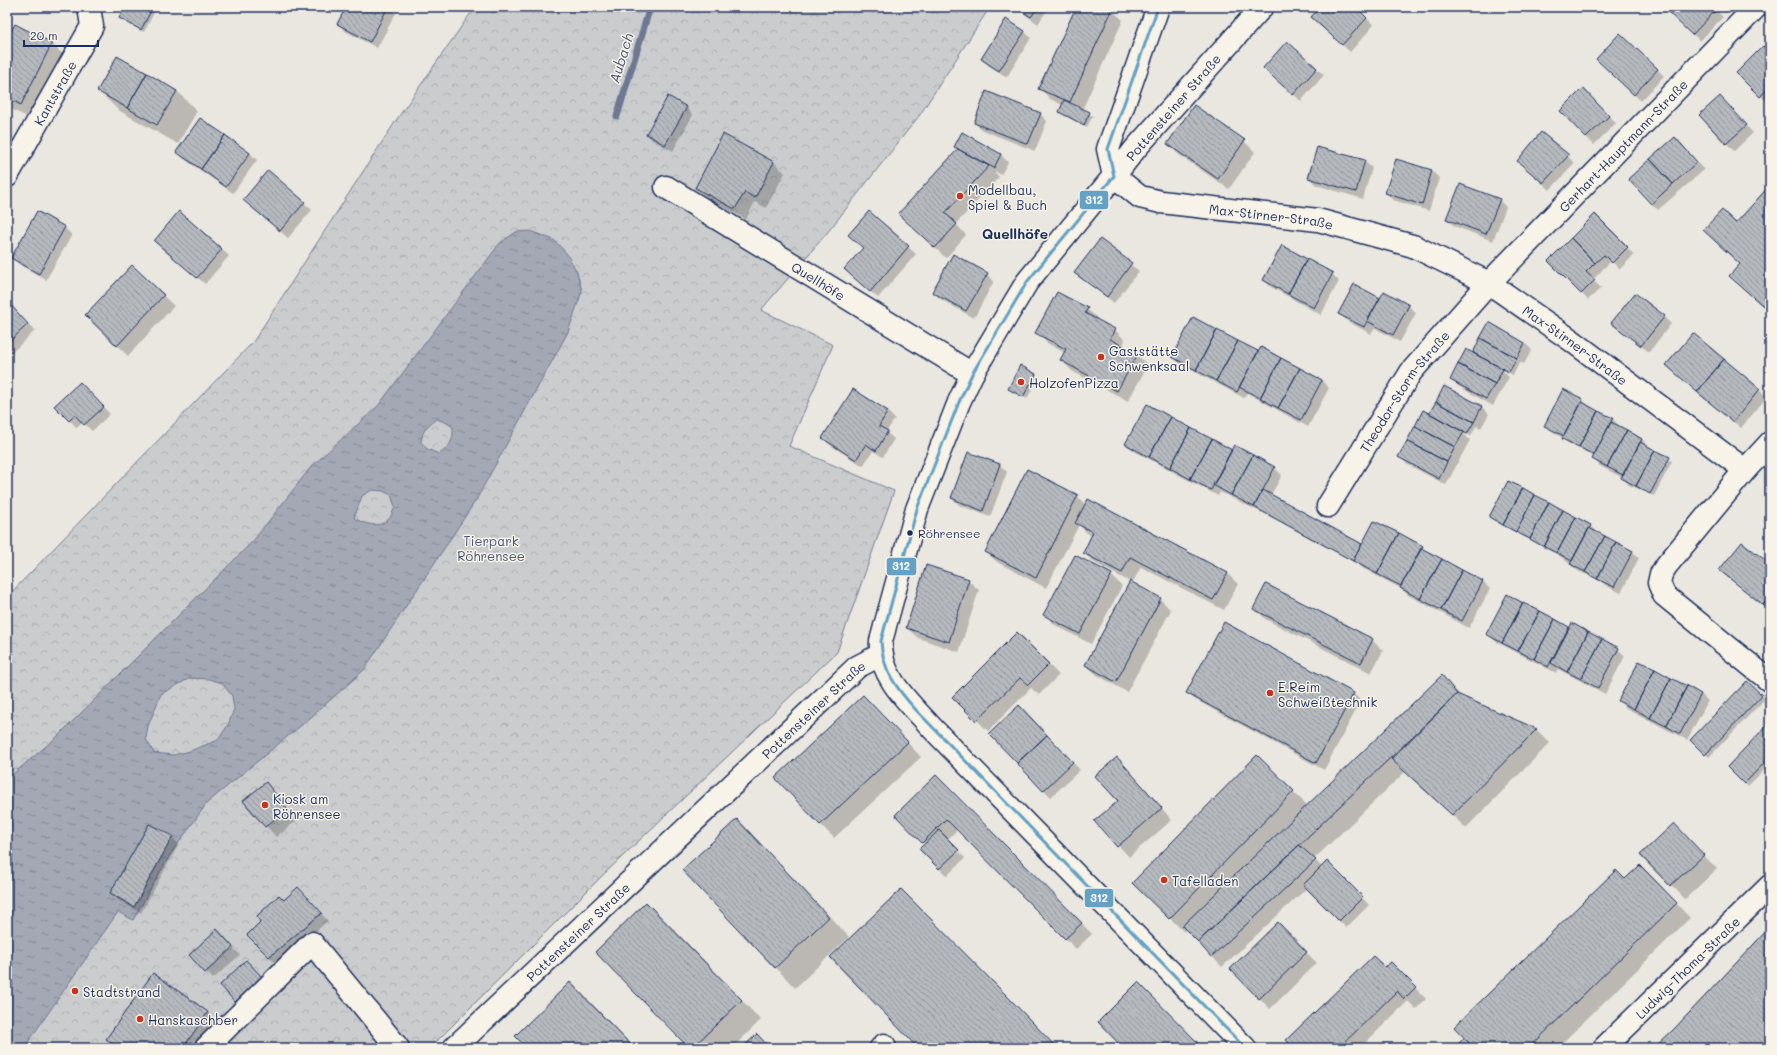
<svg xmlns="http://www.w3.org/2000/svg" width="1777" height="1055" viewBox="0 0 1777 1055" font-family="Mali,sans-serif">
  <defs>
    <pattern id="park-crowns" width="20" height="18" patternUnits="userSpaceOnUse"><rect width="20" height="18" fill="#cbcccd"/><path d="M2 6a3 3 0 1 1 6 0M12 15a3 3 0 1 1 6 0" fill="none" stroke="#aeb0b2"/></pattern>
    <pattern id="water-ripples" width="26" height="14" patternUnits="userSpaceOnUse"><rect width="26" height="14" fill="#a3a8b4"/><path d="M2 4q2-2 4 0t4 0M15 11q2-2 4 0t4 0" fill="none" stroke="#848996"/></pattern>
    <pattern id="building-back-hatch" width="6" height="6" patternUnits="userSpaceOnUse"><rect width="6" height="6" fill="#b6babf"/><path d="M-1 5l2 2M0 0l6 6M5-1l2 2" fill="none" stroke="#93989e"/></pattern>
  </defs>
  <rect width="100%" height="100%" fill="#eae7e0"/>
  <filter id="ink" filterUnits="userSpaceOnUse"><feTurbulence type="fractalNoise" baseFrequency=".025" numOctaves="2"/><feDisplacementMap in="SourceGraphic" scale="8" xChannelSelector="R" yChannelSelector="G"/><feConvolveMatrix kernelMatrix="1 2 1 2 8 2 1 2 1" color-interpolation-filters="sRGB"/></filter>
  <g filter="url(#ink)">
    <!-- park -->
    <path fill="url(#park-crowns)" stroke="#737e96" d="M475,7H990L919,116L827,233L761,310L833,345L789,446L894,491L837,652L603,875L430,1048H7V597L253,342L397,119Z"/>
    <!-- water -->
    <path fill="url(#water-ripples)" stroke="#6d7892" fill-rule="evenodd" d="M530,231L554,240L567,254L577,272L582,291L568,332L476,500L364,670L310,718L207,803L170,855L133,920L118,912L24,1048H7V779L57,737L253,541L311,467L378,406L500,243L516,232ZM437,419L447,423L453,427C454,440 450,447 439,454L427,449L421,442C422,431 427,425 437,419ZM372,490L383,491L391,495L395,507C393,511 391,517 389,519C379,529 364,524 354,518L362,496ZM190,678L209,679L222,683L232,696L234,709L228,725L218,740L190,751L174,755L154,753L146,739L148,726L161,694Z"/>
    <!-- shadow -->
    <path fill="#0003" d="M126,7H150L155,11L144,32L120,18Z
      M347,7H390L396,13L377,48L345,31L338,24Z
      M1015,7H1049L1038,24Z
      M1077,7H1108L1123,20L1082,110L1093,116L1087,127L1063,115L1060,112L1063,105L1050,99L1040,88Z
      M1322,7H1354L1374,25L1350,52L1320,24Z
      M1393,7H1403L1398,12Z
      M1664,7H1712L1723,17L1700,41Z
      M15,25L52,44L72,63L41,124L7,107V41Z
      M1024,31L1031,38L1007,77L989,66L982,59Z
      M1287,42L1324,75L1301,101L1272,75Z
      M1770,54V100L1768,103L1738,73Z
      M1604,66L1657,69L1664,76L1641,101Z
      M98,90L177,91L197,111L178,144L118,110Z
      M1583,90L1616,123L1594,145L1561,111Z
      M1727,104L1753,133L1734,151L1700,115Z
      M1194,106L1244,141L1255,152L1229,189L1179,155L1168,144Z
      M686,107L693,115L673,151L654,141L647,134Z
      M1040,114L1047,121L1035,151L982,130L975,123Z
      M1541,133L1575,163L1550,190L1518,161Z
      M963,134L1001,155L1008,162L1001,175L993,170L999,177L956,224L966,235L946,258L910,225L958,149L956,147Z
      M724,136L774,162L785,173L766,208L755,202L746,219L707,198L696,187Z
      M1681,145L1704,170L1658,210L1651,203Z
      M177,152L250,153L257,160L233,193L184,159Z
      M1396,160L1432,171L1439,178L1429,211L1393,200L1386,193Z
      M1364,161L1372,168L1363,199L1316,185L1309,178Z
      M268,172L312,210L288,238L251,207Z
      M1770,187V313L1731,276L1741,265L1705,230L1736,224Z
      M1499,200L1506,207L1493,241L1454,226L1447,219Z
      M869,213L916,254L878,298L852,276L864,248Z
      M1595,215L1634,255L1620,269L1611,261L1602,270L1593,280L1601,288L1588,300L1549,261Z
      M65,228L72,235L46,280L20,265L13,258Z
      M1100,241L1139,271L1114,303L1075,272Z
      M162,248L222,249L229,256L205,284Z
      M132,266L174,306L128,356L97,326Z
      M987,274L994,281L974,318L940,299L933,292Z
      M1332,274L1339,281L1321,315L1271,287L1264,280Z
      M1355,286L1380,300L1384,292L1409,306L1416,313L1400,342L1375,328L1371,334L1347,321L1340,314Z
      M7,302L35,331L10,354L7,351Z
      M1087,309L1098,319V321L1115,330L1125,340L1122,347L1137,355L1148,365L1128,401L1072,371L1061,360L1065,353L1047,343L1037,332Z
      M1664,317L1671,324L1649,352L1620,330Z
      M1194,318L1259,353L1261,348L1322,381L1329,388L1308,427L1247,393L1244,398L1180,364L1173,357Z
      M1489,324L1525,343L1532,350L1524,364L1520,362L1513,375L1502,370L1509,377L1493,406L1458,386L1451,379L1473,354Z
      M1693,335L1767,397L1741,428L1667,365Z
      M1035,374L1038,378L1027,399L1009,388Z
      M1444,387L1482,407L1489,414L1481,428L1476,426L1471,436L1463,433L1470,440L1446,485L1407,464L1400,457L1430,415Z
      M87,390L110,414L92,431L83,422L77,428L56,406Z
      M1564,390L1583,400L1590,407L1612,419L1620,426L1642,439L1648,447L1672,461L1654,496L1629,485L1623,478L1600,466L1593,459L1594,457L1571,445L1545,425Z
      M888,412L895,419L886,432L894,439L883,457L873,451L863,466L830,445L823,438Z
      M1127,444L1233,451L1235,447L1275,468L1282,475L1271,495L1363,545L1422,547L1429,554L1483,582L1490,589L1469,628L1408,595L1402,589L1362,568L1358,564L1262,512V513L1220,492L1218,496L1134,451Z
      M968,453L1000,465L1007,472L990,517L959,505L952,498Z
      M1028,471L1077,496L1086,505L1227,573L1238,584L1224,610L1141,567L1132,584L1160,599L1171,610L1127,692L1097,675L1086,665L1130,582L1095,563L1084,553L1092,536L1087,533L1079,525L1046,588L997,562L986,552Z
      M1490,517L1590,525L1597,532L1632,551L1639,558L1621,593L1605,585L1601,581L1578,571L1560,556L1493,520Z
      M1770,565V611L1721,570Z
      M1111,575L1122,586L1091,644L1055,625L1045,615Z
      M968,580L979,590L959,652L918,638L907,628Z
      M1508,596L1570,628L1618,649L1625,656L1605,694L1558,669L1556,673L1495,641L1488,634Z
      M1255,608L1372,640L1383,651L1371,673L1265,619Z
      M1224,624L1354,694L1361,701L1324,770L1194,699L1187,692Z
      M1017,633L1059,675L1039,695L1031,688L988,731L953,697Z
      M1442,676L1461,696L1537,730L1550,743L1466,828L1405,772L1314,859L1322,867L1327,862L1369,905L1346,928L1307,888L1222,967L1186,929L1184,932L1134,883L1257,757L1308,806Z
      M1747,682L1765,699L1709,757L1691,740Z
      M1701,694L1708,701L1687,740L1626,708L1619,701Z
      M877,710L921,757L834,838L820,824Z
      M1026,713L1080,770L1051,797L1044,790Z
      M1770,723V764L1748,786L1728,767Z
      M1127,769L1172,820L1129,857L1096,821L1119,801Z
      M936,776L1092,934L1076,949L958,829L947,840L965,858L947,876L920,849L925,844L897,815Z
      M266,784L297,820L276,837L266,826Z
      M172,837L179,844L141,913L118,900L111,893Z
      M1688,839L1717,869L1685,899L1642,855Z
      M757,840L849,937L795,988L684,870Z
      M1654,880L1690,918L1557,1048H1476L1625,881Z
      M305,896L328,921L276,964L248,935L284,901Z
      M666,923L761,1020L732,1048H691Z
      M1278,924L1317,963L1270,1009L1231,969Z
      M224,938L240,955L213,979L190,955Z
      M1391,963L1426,999L1416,1009L1408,1001L1360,1048H1295Z
      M253,969L268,985L243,1008L236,1001Z
      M153,975L208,1013L218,1024L201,1048H116L107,1039Z"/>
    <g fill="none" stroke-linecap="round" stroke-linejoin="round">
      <!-- stream -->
      <path stroke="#6d7892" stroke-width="7" d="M617,116L650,7"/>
    </g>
    <!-- building -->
    <path fill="url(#building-back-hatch)" stroke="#1b2f5e" d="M125,7H153L141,30L119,18Z
      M346,7H388L370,42L337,24Z
      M1015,7H1038L1031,17Z
      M1076,7L1113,8L1070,102L1038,89Z
      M1320,7H1356L1367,18L1342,45L1311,17Z
      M1663,7H1714L1716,10L1692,35Z
      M1006,19L1025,31L999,71L981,59Z
      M15,24L52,43L21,105L7,98V38Z
      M1620,33L1658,69L1634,95L1596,59Z
      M1287,41L1317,68L1293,95L1263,68Z
      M1763,46L1770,52V86L1760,97L1736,73Z
      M117,56L147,73L127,108L97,91Z
      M147,73L177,91L157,125L127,108Z
      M1583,88L1609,116L1586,138L1560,111Z
      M986,91L1041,113L1028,144L974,123Z
      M668,96L687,107L665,145L646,134Z
      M1720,96L1747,125L1726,144L1699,115Z
      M1064,100L1090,112L1084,125L1059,112Z
      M1194,105L1245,140L1218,179L1167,144Z
      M200,118L225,135L201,169L176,152Z
      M962,132L1001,154L994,168L954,147Z
      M1541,132L1569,155L1543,183L1517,161Z
      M723,134L774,162L755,198L745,192L735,209L695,188Z
      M225,135L250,153L226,187L201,169Z
      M1675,137L1697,162L1673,184L1650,159Z
      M1317,147L1365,160L1356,192L1308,178Z
      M958,149L989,166L945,213L957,224L935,248L898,214Z
      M1396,159L1432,170L1422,205L1385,193Z
      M1650,159L1673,184L1651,204L1628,179Z
      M268,170L305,202L280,231L243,200Z
      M1460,184L1500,199L1486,234L1446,219Z
      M1770,185V312L1729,276L1740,264L1703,230L1722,210L1736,223Z
      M37,211L65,227L39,274L11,258Z
      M179,211L222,249L197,278L154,241Z
      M869,211L909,246L870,292L844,269L863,248L848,235Z
      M1595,214L1628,247L1612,263L1604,255L1595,263L1571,238Z
      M1571,238L1595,263L1586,272L1595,280L1581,294L1548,261Z
      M1100,239L1132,263L1107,297L1074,273Z
      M1282,245L1307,259L1288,294L1263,280Z
      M953,254L988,273L966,311L932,292Z
      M1307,259L1333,273L1314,308L1288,294Z
      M132,265L164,295L117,346L85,315Z
      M1354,284L1380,298L1364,327L1338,314Z
      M1384,291L1409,305L1393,335L1367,321Z
      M1057,292L1088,308L1085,313L1115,329L1110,339L1138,354L1117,391L1060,360L1066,349L1035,333Z
      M1635,293L1665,316L1641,346L1611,323Z
      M7,301L28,324L7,344Z
      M1193,317L1217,330L1196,370L1172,357Z
      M1489,322L1525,343L1517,358L1480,338Z
      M1217,330L1238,341L1216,381L1196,370Z
      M1693,333L1724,359L1697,392L1666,365Z
      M1480,338L1517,358L1509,372L1473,353Z
      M1238,341L1258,351L1237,392L1216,381Z
      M1261,347L1281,358L1260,398L1239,387Z
      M1466,349L1503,369L1495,384L1458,364Z
      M1281,358L1300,368L1278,408L1260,398Z
      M1724,359L1760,389L1733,422L1697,392Z
      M1458,364L1495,384L1486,399L1450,380Z
      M1020,365L1036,374L1023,397L1008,389Z
      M1300,368L1322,380L1301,420L1278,408Z
      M80,382L104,407L84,425L75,415L69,421L54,406Z
      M1444,386L1482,406L1474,422L1436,402Z
      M853,389L888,411L879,426L888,431L876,451L866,444L856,460L822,438Z
      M1563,389L1583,399L1564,436L1544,426Z
      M1436,402L1474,422L1467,434L1429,413Z
      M1582,402L1598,411L1579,447L1562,439Z
      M1147,404L1171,417L1149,457L1125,444Z
      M1423,410L1464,432L1455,447L1415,426Z
      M1598,411L1613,418L1594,455L1579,447Z
      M1171,417L1191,428L1170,468L1149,457Z
      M1611,422L1627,430L1607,467L1592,459Z
      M1415,426L1455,447L1447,462L1407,441Z
      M1191,428L1212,439L1190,479L1170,468Z
      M1627,430L1642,439L1623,475L1607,467Z
      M1212,439L1232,450L1211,490L1190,479Z
      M1407,441L1447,462L1439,479L1398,457Z
      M1640,442L1655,450L1636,486L1621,478Z
      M1234,445L1253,455L1231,495L1213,485Z
      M1655,450L1670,457L1650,494L1636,486Z
      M968,452L1000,464L983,511L951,498Z
      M1253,455L1275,467L1254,507L1231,495Z
      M1027,469L1078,495L1036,578L985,552Z
      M1508,481L1523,488L1503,525L1489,517Z
      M1523,488L1535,495L1516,532L1503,525Z
      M1263,490L1362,544L1353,561L1254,507Z
      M1535,495L1549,502L1530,539L1516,532Z
      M1088,499L1228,573L1213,600L1130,557L1122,573L1083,553L1093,532L1075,523Z
      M1549,502L1563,510L1544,547L1530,539Z
      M1563,510L1576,517L1557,553L1544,547Z
      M1576,517L1591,525L1572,561L1557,553Z
      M1374,521L1399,533L1377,574L1353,561Z
      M1589,528L1605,536L1585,572L1570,564Z
      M1399,533L1423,546L1401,586L1377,574Z
      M1605,536L1616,542L1597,579L1585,572Z
      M1616,542L1633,551L1614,587L1597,579Z
      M1742,542L1770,564V596L1763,605L1719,570Z
      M1421,548L1442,559L1420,599L1400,588Z
      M1075,555L1112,574L1080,634L1043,615Z
      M1442,559L1462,570L1441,610L1420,599Z
      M926,565L969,579L949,642L906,628Z
      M1462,570L1483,581L1462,621L1441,610Z
      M1130,581L1161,598L1116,682L1085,665Z
      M1266,584L1373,639L1361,663L1253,609Z
      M1507,594L1523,603L1502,643L1486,634Z
      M1770,596V610L1763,605Z
      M1523,603L1540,611L1518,651L1502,643Z
      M1540,611L1555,619L1534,659L1518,651Z
      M1555,619L1569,627L1548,667L1534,659Z
      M1224,622L1354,693L1316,763L1186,693Z
      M1572,623L1588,632L1567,672L1551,663Z
      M1017,632L1049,664L1028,685L1020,678L976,721L952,697Z
      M1588,632L1602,639L1581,679L1567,672Z
      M1602,639L1619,648L1598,688L1581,679Z
      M1639,661L1655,669L1634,709L1618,701Z
      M1655,669L1671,678L1650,718L1634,709Z
      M1442,675L1457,694L1198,942L1182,926Z
      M1671,678L1687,686L1666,726L1650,718Z
      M1747,681L1762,695L1705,755L1690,740Z
      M1687,686L1701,694L1680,734L1666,726Z
      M1457,694L1537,729L1452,815L1391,759Z
      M863,695L908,742L820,825L775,778Z
      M1019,705L1047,735L1017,763L989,734Z
      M1770,722V757L1744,784L1727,767Z
      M1047,735L1073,762L1043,791L1017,763Z
      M1257,755L1294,791L1169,919L1132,883Z
      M1117,757L1162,808L1117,847L1094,821L1118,801L1095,776Z
      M936,775L1082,923L1065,939L946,819L922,843L895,815Z
      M266,782L287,809L265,827L243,801Z
      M737,819L829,917L775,968L682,870Z
      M1674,823L1704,855L1670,886L1640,855Z
      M149,824L173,836L134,907L110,893Z
      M939,830L959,850L939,869L919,849Z
      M1299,845L1316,860L1211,957L1198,942Z
      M1327,861L1363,897L1339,921L1303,885Z
      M1640,865L1677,903L1529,1048H1474L1454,1027L1616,870L1625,879Z
      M298,887L322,913L269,957L247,935L260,922L257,916L279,895L284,900Z
      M901,889L1007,996L1057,1048H918L830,957Z
      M646,902L742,1000L692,1048H689L595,952Z
      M1278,922L1307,952L1259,999L1230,969Z
      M1770,927V1048H1654L1674,1029Z
      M217,929L233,947L205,973L189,955Z
      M1373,956L1385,967L1391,962L1416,987L1404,999L1397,991L1339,1048H1294L1286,1040Z
      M246,960L262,977L235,1002L220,985Z
      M153,973L208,1012L183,1048H118L106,1039Z
      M570,982L634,1048H527L515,1036Z
      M1138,982L1203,1048H1123L1098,1022Z
      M757,1034L770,1048H742Z
      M1464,1038L1474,1048H1454Z"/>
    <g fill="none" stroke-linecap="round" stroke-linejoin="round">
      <defs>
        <g id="minor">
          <path id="s1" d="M1262,7L1136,148L1114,176L1140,197L1161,202L1318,220L1413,246L1489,283L1571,340L1745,470"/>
          <path id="s2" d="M7,176L92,26L89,7"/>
          <path id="s3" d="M666,187L972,374"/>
          <path d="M1770,443L1745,470L1666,566L1661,574L1659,583L1664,595L1770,681"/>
          <path id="s4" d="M1328,506L1411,372L1489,283L1756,7"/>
          <path d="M206,1048L312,943L398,1048"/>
          <path id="s5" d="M454,1048L857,667L882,654"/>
          <path d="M881,1048L884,1045"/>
          <path id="s6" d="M1604,1048L1770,886"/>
        </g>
        <path id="major" d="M1158,7L1108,149L1114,176L1027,282L972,374L959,402L917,509L885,626C884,631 882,637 881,641C878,677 912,705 933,729L1245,1048"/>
      </defs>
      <!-- minor casing -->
      <use href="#minor" stroke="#1b2f5e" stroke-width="25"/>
      <!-- major casing -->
      <use href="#major" stroke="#1b2f5e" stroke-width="25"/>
      <!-- minor -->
      <use href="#minor" stroke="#f7f3e8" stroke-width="22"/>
      <!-- major -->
      <use href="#major" stroke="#f7f3e8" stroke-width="22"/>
      <defs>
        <path id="bus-1" d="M1158,7L1108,149L1114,176L1027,282L972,374L959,402L917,509L881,641C882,670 897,689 916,710L1245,1048"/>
      </defs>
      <!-- bus-1 casing -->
      <use href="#bus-1" stroke="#f7f3e8" stroke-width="6"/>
      <!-- bus-1 -->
      <use href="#bus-1" stroke="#64a1c4" stroke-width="3"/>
    </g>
  </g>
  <!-- markers -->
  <g fill="#c8321e" stroke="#f7f3e8" stroke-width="1.5">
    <circle cx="960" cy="196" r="4"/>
    <circle cx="1101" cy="357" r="4"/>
    <circle cx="1021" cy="382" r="4"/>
    <circle cx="1270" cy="693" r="4"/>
    <circle cx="265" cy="805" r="4"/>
    <circle cx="1164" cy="880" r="4"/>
    <circle cx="75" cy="991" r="4"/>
    <circle cx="140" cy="1019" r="4"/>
  </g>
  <circle fill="#1b2f5e" stroke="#f7f3e8" stroke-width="1.5" cx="910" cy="533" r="3.5"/>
  <g text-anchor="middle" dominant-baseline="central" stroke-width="3" stroke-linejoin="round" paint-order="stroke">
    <!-- bus labels -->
    <g font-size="12" fill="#1b2f5e" stroke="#f7f3e8" text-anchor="start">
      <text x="918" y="533">Röhrensee</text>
    </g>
    <!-- street labels -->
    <g font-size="13" fill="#1b2f5e" stroke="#f7f3e8">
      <text stroke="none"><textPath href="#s2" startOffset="96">Kantstraße</textPath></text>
      <text transform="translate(1173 107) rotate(-49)">Pottensteiner Straße</text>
      <text stroke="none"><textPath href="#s4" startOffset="468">Gerhart-Hauptmann-Straße</textPath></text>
      <text stroke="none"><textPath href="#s1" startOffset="391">Max-Stirner-Straße</textPath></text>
      <text stroke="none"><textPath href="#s3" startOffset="179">Quellhöfe</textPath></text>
      <text stroke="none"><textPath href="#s1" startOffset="727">Max-Stirner-Straße</textPath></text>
      <text stroke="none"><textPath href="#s4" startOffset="138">Theodor-Storm-Straße</textPath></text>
      <text stroke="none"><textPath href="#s5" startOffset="494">Pottensteiner Straße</textPath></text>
      <text stroke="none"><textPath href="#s5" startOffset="170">Pottensteiner Straße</textPath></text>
      <text stroke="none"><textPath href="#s6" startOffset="116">Ludwig-Thoma-Straße</textPath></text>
    </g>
    <!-- poi labels -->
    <g font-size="13" fill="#1b2f5e" stroke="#f7f3e8" text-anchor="start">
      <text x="968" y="189">Modellbau,<tspan x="968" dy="15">Spiel &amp; Buch</tspan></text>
      <text x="1109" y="350">Gaststätte<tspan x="1109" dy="15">Schwenksaal</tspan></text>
      <text x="1029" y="382">HolzofenPizza</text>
      <text x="1278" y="686">E.Reim<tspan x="1278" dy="15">Schweißtechnik</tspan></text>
      <text x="273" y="798">Kiosk am<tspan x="273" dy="15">Röhrensee</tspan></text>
      <text x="1172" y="880">Tafelladen</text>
      <text x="83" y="991">Stadtstrand</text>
      <text x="148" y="1019">Hanskaschber</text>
    </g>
    <!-- park labels -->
    <g font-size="13" fill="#47567a" stroke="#f7f3e8">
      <text x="491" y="540">Tierpark<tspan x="491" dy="15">Röhrensee</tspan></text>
    </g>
    <!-- water labels -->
    <g font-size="14" font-style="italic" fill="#445378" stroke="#f7f3e8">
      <text transform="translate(621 58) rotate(-73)">Aubach</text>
    </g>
    <!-- neighbourhood labels -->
    <g font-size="14" font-weight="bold" fill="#1b2f5e" stroke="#f7f3e8">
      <text x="1015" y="233">Quellhöfe</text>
    </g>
  </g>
  <g stroke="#f7f3e8" stroke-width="1.5">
    <rect x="1079" y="190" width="30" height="20" rx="4" fill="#64a1c4"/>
    <rect x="886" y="557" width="31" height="19" rx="4" fill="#64a1c4"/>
    <rect x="1084" y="888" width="30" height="20" rx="4" fill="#64a1c4"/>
  </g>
  <g font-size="11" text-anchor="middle" font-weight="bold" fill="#fff">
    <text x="1094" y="204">312</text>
    <text x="901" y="570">312</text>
    <text x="1099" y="902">312</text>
  </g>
  <!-- margin -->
  <rect width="1777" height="1055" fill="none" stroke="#f7f3e8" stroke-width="24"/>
  <rect x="12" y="12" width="1753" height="1031" fill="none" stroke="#1b2f5e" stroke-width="1.5" filter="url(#ink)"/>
  <!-- scale -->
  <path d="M24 40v6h74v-6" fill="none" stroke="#1b2f5e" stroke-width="2"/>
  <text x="30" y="40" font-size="12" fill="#1b2f5e" stroke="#f7f3e8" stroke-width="3" paint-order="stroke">20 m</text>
</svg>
